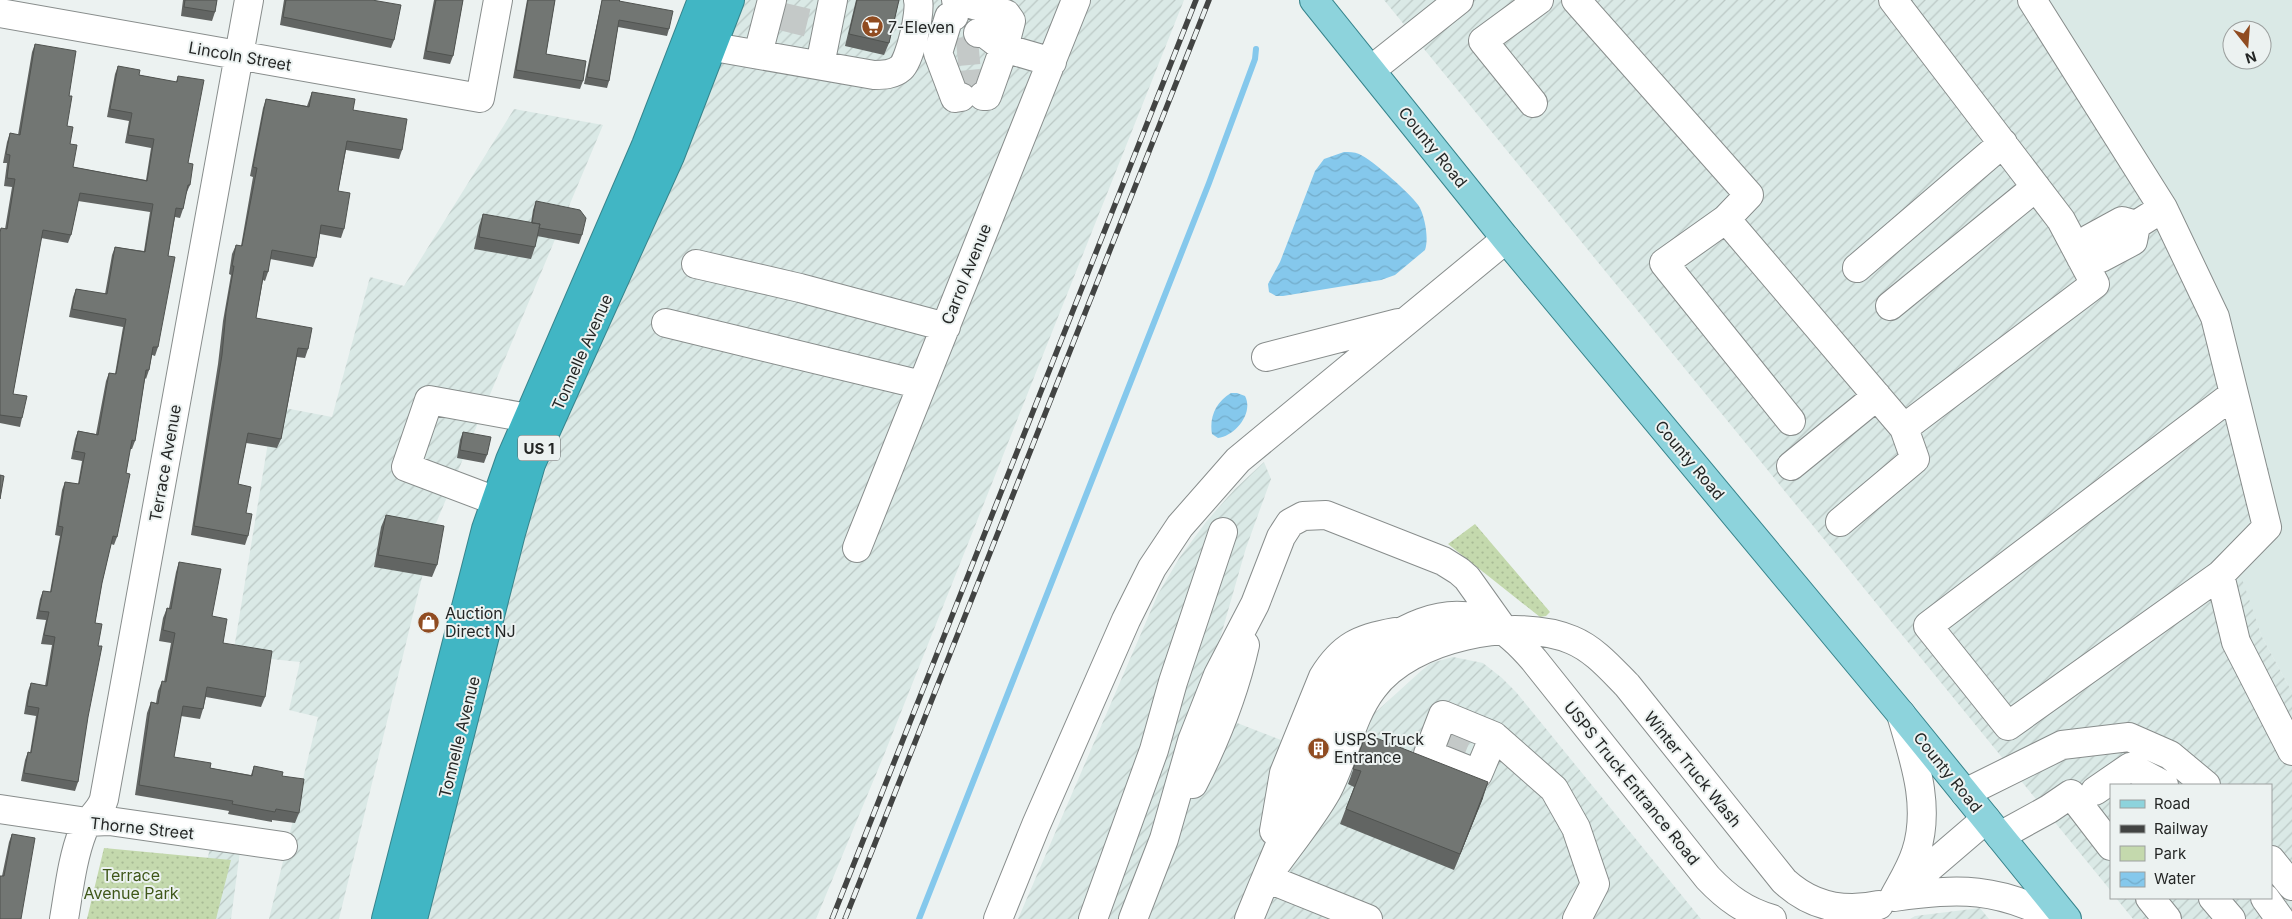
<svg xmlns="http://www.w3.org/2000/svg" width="2292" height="919" viewBox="0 0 2292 919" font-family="Inter,sans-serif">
  <defs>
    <pattern id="industrial-furrows" width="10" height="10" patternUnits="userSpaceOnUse" patternTransform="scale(1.25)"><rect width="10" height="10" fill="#dae9e6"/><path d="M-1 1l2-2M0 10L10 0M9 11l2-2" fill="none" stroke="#bbc8c5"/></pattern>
    <pattern id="green-dots" width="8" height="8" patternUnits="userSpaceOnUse" patternTransform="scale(1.25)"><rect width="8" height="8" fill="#c4d9ad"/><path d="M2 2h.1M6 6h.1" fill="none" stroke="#a8ba95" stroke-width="1.8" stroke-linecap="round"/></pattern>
    <pattern id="water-waves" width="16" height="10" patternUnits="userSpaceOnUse" patternTransform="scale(1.25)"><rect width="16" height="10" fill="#85c8ec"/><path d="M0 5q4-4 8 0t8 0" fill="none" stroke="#73acca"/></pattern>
  </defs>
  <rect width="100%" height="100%" fill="#ecf2f1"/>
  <!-- built -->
  <path fill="#dae9e6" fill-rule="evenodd" d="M2033,0H2292V692L2262,637ZM2232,30H2262V60H2232Z"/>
  <!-- industrial -->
  <path fill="url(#industrial-furrows)" d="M741,0H1184L884,755L816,919H425L530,512L550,458L680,165Z
    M1384,0H2033L2217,297L2270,473L2239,570L2262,637L2292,692V919H2133L2116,898H2271V785H2111V891Z
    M514,109L603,125L434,528L339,919H269L318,717L289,710L300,662L233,655L274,406L332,417L370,277L404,286Z
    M1264,462L1271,479L1246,548L1215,656L1196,707L1345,765L1366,721L1421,671L1431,663L1453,657L1483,663L1502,678L1516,692L1701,919H1018L1158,594L1180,557L1206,522L1235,489Z
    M242,836L231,919H195L212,838Z
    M1980,908L1989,919H1910L1915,916Z"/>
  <!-- green -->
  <path fill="url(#green-dots)" d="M1475,524L1550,612L1546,616L1540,617L1448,544Z
    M104,848L231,860L216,919H87Z"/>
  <!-- water -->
  <path fill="url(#water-waves)" d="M1344,152C1349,152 1354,152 1359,154C1370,158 1415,197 1420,208C1425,218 1429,239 1425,250L1395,275L1381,280L1283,296H1276L1269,292L1268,284L1280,262L1315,171L1324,159Z
    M1231,393H1237L1245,396C1254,413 1235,436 1218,438L1212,434C1209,417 1216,402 1231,393Z"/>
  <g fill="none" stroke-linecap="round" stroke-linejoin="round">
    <!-- stream -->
    <path stroke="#85c8ec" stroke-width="6" d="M919,919L1209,183L1255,59L1256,49"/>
    <!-- minor-tunnel -->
    <path stroke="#c4c9c8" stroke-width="28" stroke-dasharray="28 14" stroke-linecap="butt" d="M780,16L809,23
      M957,52L979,50
      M960,85L981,83
      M1443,733L1475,746"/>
    <defs>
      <path id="minor" d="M956,0L1006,14L1011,21L1004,48L983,32L978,33
        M1576,0L1749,195L1726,219L1664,263L1791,421
        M2032,0L2163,208L2215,317L2267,527L2220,575L2236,642L2292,751
        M0,13L480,98L498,0
        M954,16L949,17L938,53L955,98L961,97
        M714,47L874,75C883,75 893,75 901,68C910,60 921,12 918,0
        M758,54L772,0
        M820,65L833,0
        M1371,70L1459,0
        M983,96H987L1004,48L1052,62
        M1533,103L1483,41L1539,0
        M1726,219L1904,428L2095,284L2061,220L1893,0
        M2085,256L2089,239L2122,221L2136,225
        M2081,258L2085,256L2101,258L2133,241L2136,225L2163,208
        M696,264L800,288L946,327
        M1857,268L2003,143
        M1890,306L2036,187
        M666,323L922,385
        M1266,357L1398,323
        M1791,466L1877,396
        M496,501L406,467L429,400L528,418
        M1840,522L1915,459L1904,428
        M857,548L1076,0
        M2220,575L2008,726L1928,626L2234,394
        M1494,736L1478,774L1428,754L1443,715L1494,736L1554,789L1576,828L1595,884L1577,919
        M1193,784C1216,739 1234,694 1245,645
        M2095,791L2130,767L2164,785
        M1965,793L2062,745L2129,737L2170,755L2206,785
        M0,809L87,822L109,821L283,846
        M1274,831L1284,773L1323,677C1342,646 1360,638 1395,632
        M2000,836L2049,809L2071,794L2111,846
        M2271,860L2292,886
        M1266,878C1286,849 1310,821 1327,791C1345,758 1350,718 1373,688C1411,637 1514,616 1572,640C1594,649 1611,669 1627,685L1784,881C1811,906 1843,913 1879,905
        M1266,878L1368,919
        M1902,891L1986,819
        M1894,897C1902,882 1911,868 1916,852C1931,806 1914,759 1901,714
        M1894,897C1961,888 1996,887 2058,919
        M2150,898L2167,919
        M2213,898L2231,919
        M2265,898L2280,919
        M64,919C69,890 72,859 83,831C88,819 101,811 104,799L249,0
        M998,919L1036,825L1126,620L1152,568L1180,526L1238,460L1506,239
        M1093,919L1154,750L1173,682L1223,532
        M1133,919L1164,839L1192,741L1218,675L1255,604L1281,537L1290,523L1303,516L1326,515L1443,561L1459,571L1467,578L1504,630
        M1249,919C1269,870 1290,821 1310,773C1326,736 1338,696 1364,664C1392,629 1447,602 1492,624C1509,632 1522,646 1534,660L1708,878C1727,898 1745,911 1772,919"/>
      <path id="major" d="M1314,0L1506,239L1901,714L2067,919"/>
      <path id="highway" d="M386,919L486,529L510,460L646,145L702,0
        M413,919L511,533L531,464L670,156L730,0"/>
    </defs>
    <!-- minor casing -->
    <use href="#minor" stroke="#888d8c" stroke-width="30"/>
    <!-- major casing -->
    <use href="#major" stroke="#37848c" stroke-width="30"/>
    <!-- highway casing -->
    <use href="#highway" stroke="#37848c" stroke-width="30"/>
    <!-- minor -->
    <use href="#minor" stroke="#fff" stroke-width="28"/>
    <!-- major -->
    <use href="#major" stroke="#8dd3dc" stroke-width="28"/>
    <!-- highway -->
    <use href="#highway" stroke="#41b6c4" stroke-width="28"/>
    <defs>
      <path id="rail" d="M832,919L1196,0
        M845,919L1209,0"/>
    </defs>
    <!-- rail casing -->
    <use href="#rail" stroke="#424443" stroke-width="5.5"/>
    <!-- rail -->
    <use href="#rail" stroke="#ecf2f1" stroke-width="4" stroke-dasharray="11" stroke-linecap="butt"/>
  </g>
  <!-- wall -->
  <path fill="#626563" d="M183,0H217L215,12L212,21L181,16Z
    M284,0H372L394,40L391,48L280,25Z
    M434,0H463L453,56L450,64L423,59Z
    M527,0H555L546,54L583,81L580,89L513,78Z
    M602,0L619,1L669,29L667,36L618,27L609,81L607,88L584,84Z
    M856,0H899L889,43L884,55L845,46Z
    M35,44L69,96L67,126L73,167L146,180L151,148L125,143L129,121L107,117L115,74L118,66L139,75L176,82L178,76L190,185L186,194L183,209L180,218L175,217L168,256L158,347L155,356L152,355L149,370L146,379L145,378L135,441L132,449H130L126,473L117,537L114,545L111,544L102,583L95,623L98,646L78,782L75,791L21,781L25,760L28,752L30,753L36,716L24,714L28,691L31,683L45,686L52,645L41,644L46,620L36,619L40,599L43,591L50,592L60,536L55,535L62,490L65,482L78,484L82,461L71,459L75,439L78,431L96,434L106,381L109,373L115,374L123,327L69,317L73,297L76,289L105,294L112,255L115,247L144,251L150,212L78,201L71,235L68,243L41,238L13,394L22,418L20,427L0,423V230L5,229L12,187L4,186L7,163H3L7,142L10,133L18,135L32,52Z
    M312,92L353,110L402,150L399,159L346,150L338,191L344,229L341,238L320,234L316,258L313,267L270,259L268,272L265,281L263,280L256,318L308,349L305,358L297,357L281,439L277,448L246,443L238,484L246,513L248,536L245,545L191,535L218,364L223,321L231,275L229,274L232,254L236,245L241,246L253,177L250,176L263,108L266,99L307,106Z
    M536,201L582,235L579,244L537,236L535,247L531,259L474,249L479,226L483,214L531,223L533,210Z
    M463,432L487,455L484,463L457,458L460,440Z
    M386,515L437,565L432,577L374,567L381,527Z
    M179,562L212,616L223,643L265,697L261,707L206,697L203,709L200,719L181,716L174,757L210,768L251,775L254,766L282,776L299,813L295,823L272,820V822L228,814L229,811L135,795L147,713L151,702L156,703L158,691L162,681L164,682L171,643L159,641L163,618L167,608H169L176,572Z
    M1366,734L1483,798L1454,870L1340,824L1354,787L1348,784Z
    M12,834L21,919L2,876L9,842Z"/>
  <!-- shaded-wall -->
  <path fill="#505350" d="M1488,782L1483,798L1454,870L1460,854Z"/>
  <!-- building -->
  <path fill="#727673" stroke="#505350" d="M185,0H217L215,12L184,7Z
    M286,0H372L401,5L394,40L283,17Z
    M436,0H463L453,56L426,51Z
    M528,0H555L546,54L586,61L583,81L516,70Z
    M602,0H620L619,1L673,11L669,29L619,20L609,81L587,77Z
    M857,0H899L889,43L849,34Z
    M35,44L76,51L69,96H72L67,126L73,127L70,144L77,145L73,167L147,181L154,139L128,135L132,113L110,109L118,66L140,70L139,75L177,82L178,76L204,80L188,163L193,164L190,185H188L183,209L176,208L168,256L175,257L158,347H153L149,370H146L135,441L132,440L126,473L130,474L117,537L113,536L102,583L95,623L102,624L98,646H102L88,717L78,782L24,773L28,752L31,753L39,708L27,706L31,683L47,686L55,637L44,635L49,612L39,611L43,591L51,592L63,527L58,526L65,482L79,484L85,453L74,451L78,431L98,435L109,373L116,374L126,319L72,309L76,289L107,294L115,247L145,252L153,204L80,193L71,235L43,230L13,394L27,396L22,418L0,415V232L1,228L7,229L15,179L7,178L10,155L6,154L10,133L20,135Z
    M312,92L355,99L353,110L407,119L402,150L347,141L338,191L350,193L344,229L321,225L316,258L272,250L268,272L264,271L256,318L312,328L308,349L298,348L281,439L248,433L238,484L251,487L246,513L252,514L248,536L194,526L222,355L226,312L234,266H232L236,245L242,246L257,168L253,167L266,99L309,107Z
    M536,201L580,210L586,218L582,235L539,228L540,224L532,223Z
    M483,214L540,224L535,247L479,237Z
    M463,432L491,437L487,455L460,450Z
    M0,475L4,476L0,499Z
    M386,515L444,526L437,565L378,555Z
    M179,562L221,569L212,616L227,619L223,643L272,651L265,697L207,687L203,709L183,706L174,757L211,763L210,768L252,776L254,766L283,772L282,776L304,779L299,813L276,809L275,812L232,804L233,801L139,785L151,702L158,704L162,681L166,682L175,633L163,630L167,608L171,609Z
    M1366,734L1488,782L1460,854L1346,809L1361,771L1353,769Z
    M12,834L35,838L21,919H0V876H4Z"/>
  <!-- icons -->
  <defs>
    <symbol id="supermarket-disc" viewBox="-11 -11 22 22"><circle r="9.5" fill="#904c21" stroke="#ecf2f1"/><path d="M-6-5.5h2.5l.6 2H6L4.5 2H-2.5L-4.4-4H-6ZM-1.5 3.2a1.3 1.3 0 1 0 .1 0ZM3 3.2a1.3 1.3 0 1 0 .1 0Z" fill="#fff"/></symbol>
    <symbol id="shop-disc" viewBox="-11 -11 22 22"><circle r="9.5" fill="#904c21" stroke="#ecf2f1"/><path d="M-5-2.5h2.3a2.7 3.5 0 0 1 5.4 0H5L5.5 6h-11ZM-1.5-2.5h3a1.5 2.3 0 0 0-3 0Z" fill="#fff"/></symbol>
    <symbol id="building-disc" viewBox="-11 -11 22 22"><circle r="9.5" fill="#904c21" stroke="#ecf2f1"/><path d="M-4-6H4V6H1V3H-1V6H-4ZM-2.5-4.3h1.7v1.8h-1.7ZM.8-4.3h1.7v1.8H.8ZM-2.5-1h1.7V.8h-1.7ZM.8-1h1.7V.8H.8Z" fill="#fff"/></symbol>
  </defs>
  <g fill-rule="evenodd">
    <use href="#supermarket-disc" x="860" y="14" width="25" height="25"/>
    <use href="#shop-disc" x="416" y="610" width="25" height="25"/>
    <use href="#building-disc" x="1306" y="736" width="25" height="25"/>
  </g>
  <g text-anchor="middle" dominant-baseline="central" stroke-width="4" stroke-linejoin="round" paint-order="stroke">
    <!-- shield labels -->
    <rect fill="#ecf2f1" stroke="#606362" stroke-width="1" x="518" y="435.5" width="42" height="25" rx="4"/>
    <g font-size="15" font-weight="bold" fill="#242625">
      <text x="539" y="448">US 1</text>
    </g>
    <!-- poi labels -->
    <g font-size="16" fill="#242625" stroke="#ecf2f1" text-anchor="start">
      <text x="888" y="27">7-Eleven</text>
      <text x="445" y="613">Auction<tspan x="445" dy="18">Direct NJ</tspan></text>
      <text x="1334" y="739">USPS Truck<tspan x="1334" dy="18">Entrance</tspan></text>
    </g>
    <!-- street labels -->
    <g font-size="16" fill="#242625" stroke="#ecf2f1">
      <text transform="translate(240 56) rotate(10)">Lincoln Street</text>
      <text transform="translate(1433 147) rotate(51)">County Road</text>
      <text transform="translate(966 274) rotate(-68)">Carrol Avenue</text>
      <text transform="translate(582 352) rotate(-66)">Tonnelle Avenue</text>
      <text transform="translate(1690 460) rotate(50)">County Road</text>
      <text transform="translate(165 463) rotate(-80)">Terrace Avenue</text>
      <text transform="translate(459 737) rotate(-76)">Tonnelle Avenue</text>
      <text transform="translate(1693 769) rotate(51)">Winter Truck Wash</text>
      <text transform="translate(1948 772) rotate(51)">County Road</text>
      <text transform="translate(1632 783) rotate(51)">USPS Truck Entrance Road</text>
      <text transform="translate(142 828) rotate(6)">Thorne Street</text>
    </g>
    <!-- park labels -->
    <g font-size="16" fill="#3f5719" stroke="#ecf2f1">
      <text x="131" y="875">Terrace<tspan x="131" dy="18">Avenue Park</tspan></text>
    </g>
  </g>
  <!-- legend -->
  <rect x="2110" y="784" width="162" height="115" fill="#ecf2f1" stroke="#9ca09f"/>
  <rect x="2120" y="800" width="25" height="8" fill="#8dd3dc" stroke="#9ca09f"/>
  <text x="2154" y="809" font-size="15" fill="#242625">Road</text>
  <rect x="2120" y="825" width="25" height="8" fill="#424443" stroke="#9ca09f"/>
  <text x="2154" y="834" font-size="15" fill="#242625">Railway</text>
  <rect x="2120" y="846" width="25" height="15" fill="#c4d9ad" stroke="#9ca09f"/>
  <text x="2154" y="859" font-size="15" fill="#242625">Park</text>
  <rect x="2120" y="872" width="25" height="15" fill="url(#water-waves)" stroke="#9ca09f"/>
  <text x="2154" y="884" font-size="15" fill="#242625">Water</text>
  <!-- north arrow -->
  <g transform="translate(2247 45) rotate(163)"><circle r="24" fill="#ecf2f1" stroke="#9ca09f"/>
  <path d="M0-4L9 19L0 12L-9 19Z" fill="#904c21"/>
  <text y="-8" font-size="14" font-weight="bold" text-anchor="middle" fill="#242625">N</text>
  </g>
</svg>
